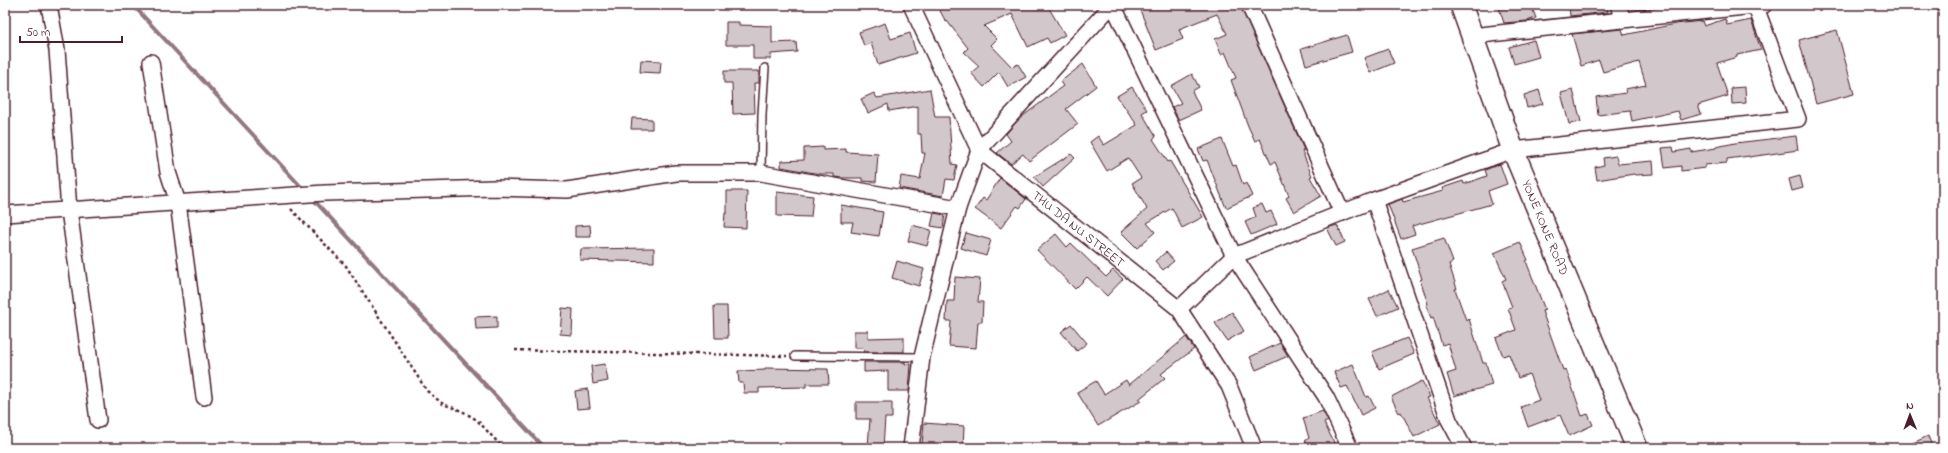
<svg xmlns="http://www.w3.org/2000/svg" width="1948" height="453" viewBox="0 0 1948 453" font-family="'Indie Flower',sans-serif">
  <rect width="100%" height="100%" fill="#fff"/>
  <filter id="ink" filterUnits="userSpaceOnUse"><feTurbulence type="fractalNoise" baseFrequency=".025" numOctaves="2"/><feDisplacementMap in="SourceGraphic" scale="8" xChannelSelector="R" yChannelSelector="G"/><feConvolveMatrix kernelMatrix="1 2 1 2 8 2 1 2 1" color-interpolation-filters="sRGB"/></filter>
  <g filter="url(#ink)">
    <g fill="none" stroke-linecap="round" stroke-linejoin="round">
      <!-- stream -->
      <path stroke="#91787e" stroke-width="4" d="M133,5L305,191
        M311,197L544,448"/>
    </g>
    <!-- building -->
    <path fill="#d2c7cb" stroke="#4a1f2b" d="M947,5H1047L1065,35L1050,43L1047,38L1028,47L1012,14L984,26L997,39L991,45L1012,67L1018,64L1026,77L1008,87L999,72L984,87L971,73L979,66L964,52L968,48L947,21L946,22L939,9Z
      M1138,5H1240L1304,150L1302,151L1312,176L1310,177L1321,196L1294,212L1286,198L1289,196L1275,162L1271,164L1260,139L1255,141L1248,126L1231,80L1236,78L1225,52L1221,54L1215,39L1227,34L1217,14L1179,29L1183,39L1156,50Z
      M1507,5H1531L1536,18L1527,21L1504,23L1499,8Z
      M1569,5H1607L1608,12L1570,16Z
      M1725,19L1727,25L1751,20L1761,50L1737,55V57L1717,63L1728,96L1698,105L1701,114L1681,120L1678,111L1632,121L1630,111L1598,115L1596,97L1626,93L1625,89L1646,85L1639,62L1603,72L1599,60L1581,66L1572,34L1622,29L1624,35L1675,24L1702,21L1704,26Z
      M726,22H739V25L772,26V43L796,42L797,52L771,54V59H753V45H726Z
      M885,23L891,39L910,33L916,53L878,65L871,43L864,46L859,32Z
      M1837,30L1854,94L1816,104L1799,40Z
      M1347,35L1352,52L1306,65L1301,49Z
      M1534,40L1539,57L1514,64L1509,47Z
      M1388,49L1394,63L1370,73L1364,58Z
      M641,60L661,61L660,73L640,72Z
      M1083,64L1096,86L1066,109L1078,124L1029,161L1023,154L1011,164L997,153L1011,141L1006,134L1019,119L1063,86L1060,82Z
      M724,71H759V83H754L755,113L733,114L732,83H724Z
      M1192,74L1199,87L1192,91L1201,110L1179,120L1172,107L1181,103L1171,86Z
      M1132,87L1147,110L1142,113L1156,137L1153,139L1168,162L1170,161L1203,217L1182,228L1172,208L1147,223L1155,232L1137,248L1121,232L1147,209L1132,183L1141,178L1128,158L1107,171L1090,142L1098,136L1104,145L1137,125L1117,96Z
      M1745,87L1746,103L1732,104L1731,88Z
      M930,89L935,117H949L952,164L957,165L954,180L946,179L943,196L899,188L901,176L920,179L925,153H922L921,134H918V106L889,111L888,104L868,113L861,99L874,93L877,98Z
      M1539,90L1543,104L1527,108L1524,95Z
      M1573,90L1581,122L1569,124L1561,93Z
      M632,118L652,119V129H631Z
      M1796,136L1798,150L1749,157V156L1727,159V163L1705,165V168L1681,171V166L1665,168L1662,148L1673,147L1674,152L1691,149V152L1716,148V147L1735,143Z
      M1222,139L1233,166L1236,165L1243,185L1246,183L1252,196L1226,208L1207,160L1203,161L1198,149Z
      M823,147V150L846,149V152L878,154L876,182L862,181V178H843L834,177V174H820L781,167V161L804,160V148Z
      M1071,154L1075,158L1043,187L1034,177Z
      M1616,156L1618,164L1653,161L1654,174L1635,175L1634,174L1597,180L1595,167L1604,165L1603,158Z
      M1500,164L1507,184L1488,191L1492,204L1412,226L1415,234L1401,239L1388,204L1402,199L1403,202L1443,191L1442,188L1463,181L1464,184L1487,176L1485,170Z
      M1800,176L1803,188L1792,191L1789,179Z
      M1000,178L1026,199L1020,208L1017,206L1001,228L975,209L983,198L986,200Z
      M727,191H747L746,228L724,227L725,213H727Z
      M777,192L813,196L811,217L777,216Z
      M1262,204L1266,213L1271,211L1277,224L1251,235L1245,222L1256,217L1253,208Z
      M841,205L883,212L879,236L851,232L853,222H841Z
      M934,213L945,215L943,228L931,226Z
      M590,225L591,237H575V226Z
      M912,225L931,230L927,246L908,241Z
      M1337,225L1345,242L1336,246L1327,228Z
      M966,233L991,240L986,256L961,248Z
      M1056,234L1067,247L1071,243L1106,277L1113,270L1123,279L1107,296L1087,277L1075,289L1037,250Z
      M1444,238L1453,262L1449,264L1457,289H1455L1466,320L1469,319L1483,363H1486L1492,385L1454,396L1447,374L1456,371L1448,343L1442,345L1433,317L1431,318L1426,305L1428,304L1420,280L1422,279L1412,248Z
      M1520,242L1528,260L1526,261L1545,310L1542,311L1563,370L1566,369L1582,416L1588,414L1593,425L1569,436L1560,415L1528,427L1521,407L1539,400L1529,374L1518,378L1509,354L1503,356L1496,338L1516,330L1508,308L1512,307L1502,281L1506,279L1494,253Z
      M654,248V262L580,260L581,249Z
      M1166,252L1174,261L1163,270L1155,261Z
      M897,261L924,269L919,286L892,278Z
      M955,277L980,279L978,302H983L982,322H978L976,348L949,346L951,321H946L947,301H954Z
      M1389,289L1398,307L1377,316L1369,299Z
      M714,306H727L728,338H715Z
      M562,308L573,309L572,335L560,334Z
      M1232,312L1244,331L1227,341L1215,323Z
      M497,316V328L476,329L475,317Z
      M1071,324L1087,343L1077,351L1061,332Z
      M854,331H868V338L904,337V352H864L863,348H854Z
      M1186,337L1194,349L1161,374L1165,378L1139,399L1141,401L1098,426L1077,392L1096,381L1104,394L1126,380L1129,385Z
      M1407,338L1414,354L1379,369L1372,352Z
      M1280,343L1288,356L1256,370L1250,357Z
      M864,362H905V364H911L909,391H888V371L864,372Z
      M605,364L608,381L593,384L591,366Z
      M1353,364L1366,397L1369,396L1375,408L1361,415L1347,386L1341,388L1334,372Z
      M765,368L828,369L829,384H806V387L759,388V393H744L743,383H739L738,371L765,370Z
      M1422,381L1430,397L1427,398L1440,424L1414,437L1401,412L1399,413L1391,397Z
      M588,389L590,408L577,409L575,391Z
      M856,402H892V418H885L883,448L868,447L870,419H856Z
      M1323,411L1328,421L1324,423L1337,448H1309L1305,441L1309,438L1303,418Z
      M924,423L964,426L963,448L922,445Z
      M1928,436L1933,448H1902Z"/>
    <g fill="none" stroke-linecap="round" stroke-linejoin="round">
      <defs>
        <path id="lane" d="M761,173L762,114L765,68
          M795,356L922,357"/>
        <g id="street">
          <path d="M49,5L57,50L69,210L98,420"/>
          <path id="s1" d="M911,5L979,150L1179,309L1229,386L1254,448"/>
          <path d="M1113,5L1234,256L1326,397L1350,448"/>
          <path d="M1249,5L1342,213"/>
          <path d="M1618,5L1623,20"/>
          <path d="M1471,36L1764,5"/>
          <path d="M151,62L168,172L178,203L204,397"/>
          <path d="M1374,200L1449,420L1464,448"/>
          <path d="M5,214L325,193L494,188L567,190L676,173H761L958,208"/>
          <path d="M1179,309L1234,256L1374,200L1513,150L1798,119L1755,5"/>
          <path d="M911,448L922,357L958,208L979,150L1112,5"/>
        </g>
        <g id="secondary">
          <path id="s2" d="M1461,5L1513,150L1637,448"/>
        </g>
      </defs>
      <!-- lane casing -->
      <use href="#lane" stroke="#4a1f2b" stroke-width="10"/>
      <!-- street casing -->
      <use href="#street" stroke="#4a1f2b" stroke-width="18"/>
      <!-- secondary casing -->
      <use href="#secondary" stroke="#4a1f2b" stroke-width="24"/>
      <!-- path -->
      <path stroke="#4a1f2b" stroke-width="2.5" stroke-dasharray="3 3" stroke-linecap="butt" d="M291,209L346,266L427,391L443,404L462,411L477,420L503,448
        M515,350L787,356"/>
      <!-- lane -->
      <use href="#lane" stroke="#fff" stroke-width="7"/>
      <!-- street -->
      <use href="#street" stroke="#fff" stroke-width="15"/>
      <!-- secondary -->
      <use href="#secondary" stroke="#fff" stroke-width="21"/>
    </g>
  </g>
  <g text-anchor="middle" dominant-baseline="central" stroke-width="3" stroke-linejoin="round" paint-order="stroke">
    <!-- street labels -->
    <g font-size="13" fill="#4a1f2b" stroke="#fff">
      <text stroke="none"><textPath href="#s2" startOffset="238">YONE KONE ROAD</textPath></text>
      <text stroke="none"><textPath href="#s1" startOffset="287">THU DA NU STREET</textPath></text>
    </g>
  </g>
  <!-- margin -->
  <rect width="1948" height="453" fill="none" stroke="#fff" stroke-width="20"/>
  <rect x="10" y="10" width="1928" height="433" fill="none" stroke="#4a1f2b" stroke-width="1.5" filter="url(#ink)"/>
  <!-- north arrow -->
  <g transform="translate(1910 415) rotate(359)" stroke="#ffffff" stroke-width="3" paint-order="stroke">
  <path d="M0-3L7 15L0 10L-7 15Z" fill="#4a1f2b"/>
  <text y="-6" font-size="11" font-weight="bold" text-anchor="middle" fill="#4a1f2b">N</text>
  </g>
  <!-- scale -->
  <path d="M20 36v6h102v-6" fill="none" stroke="#4a1f2b" stroke-width="2"/>
  <text x="26" y="36" font-size="12" fill="#4a1f2b" stroke="#ffffff" stroke-width="3" paint-order="stroke">50 m</text>
</svg>
